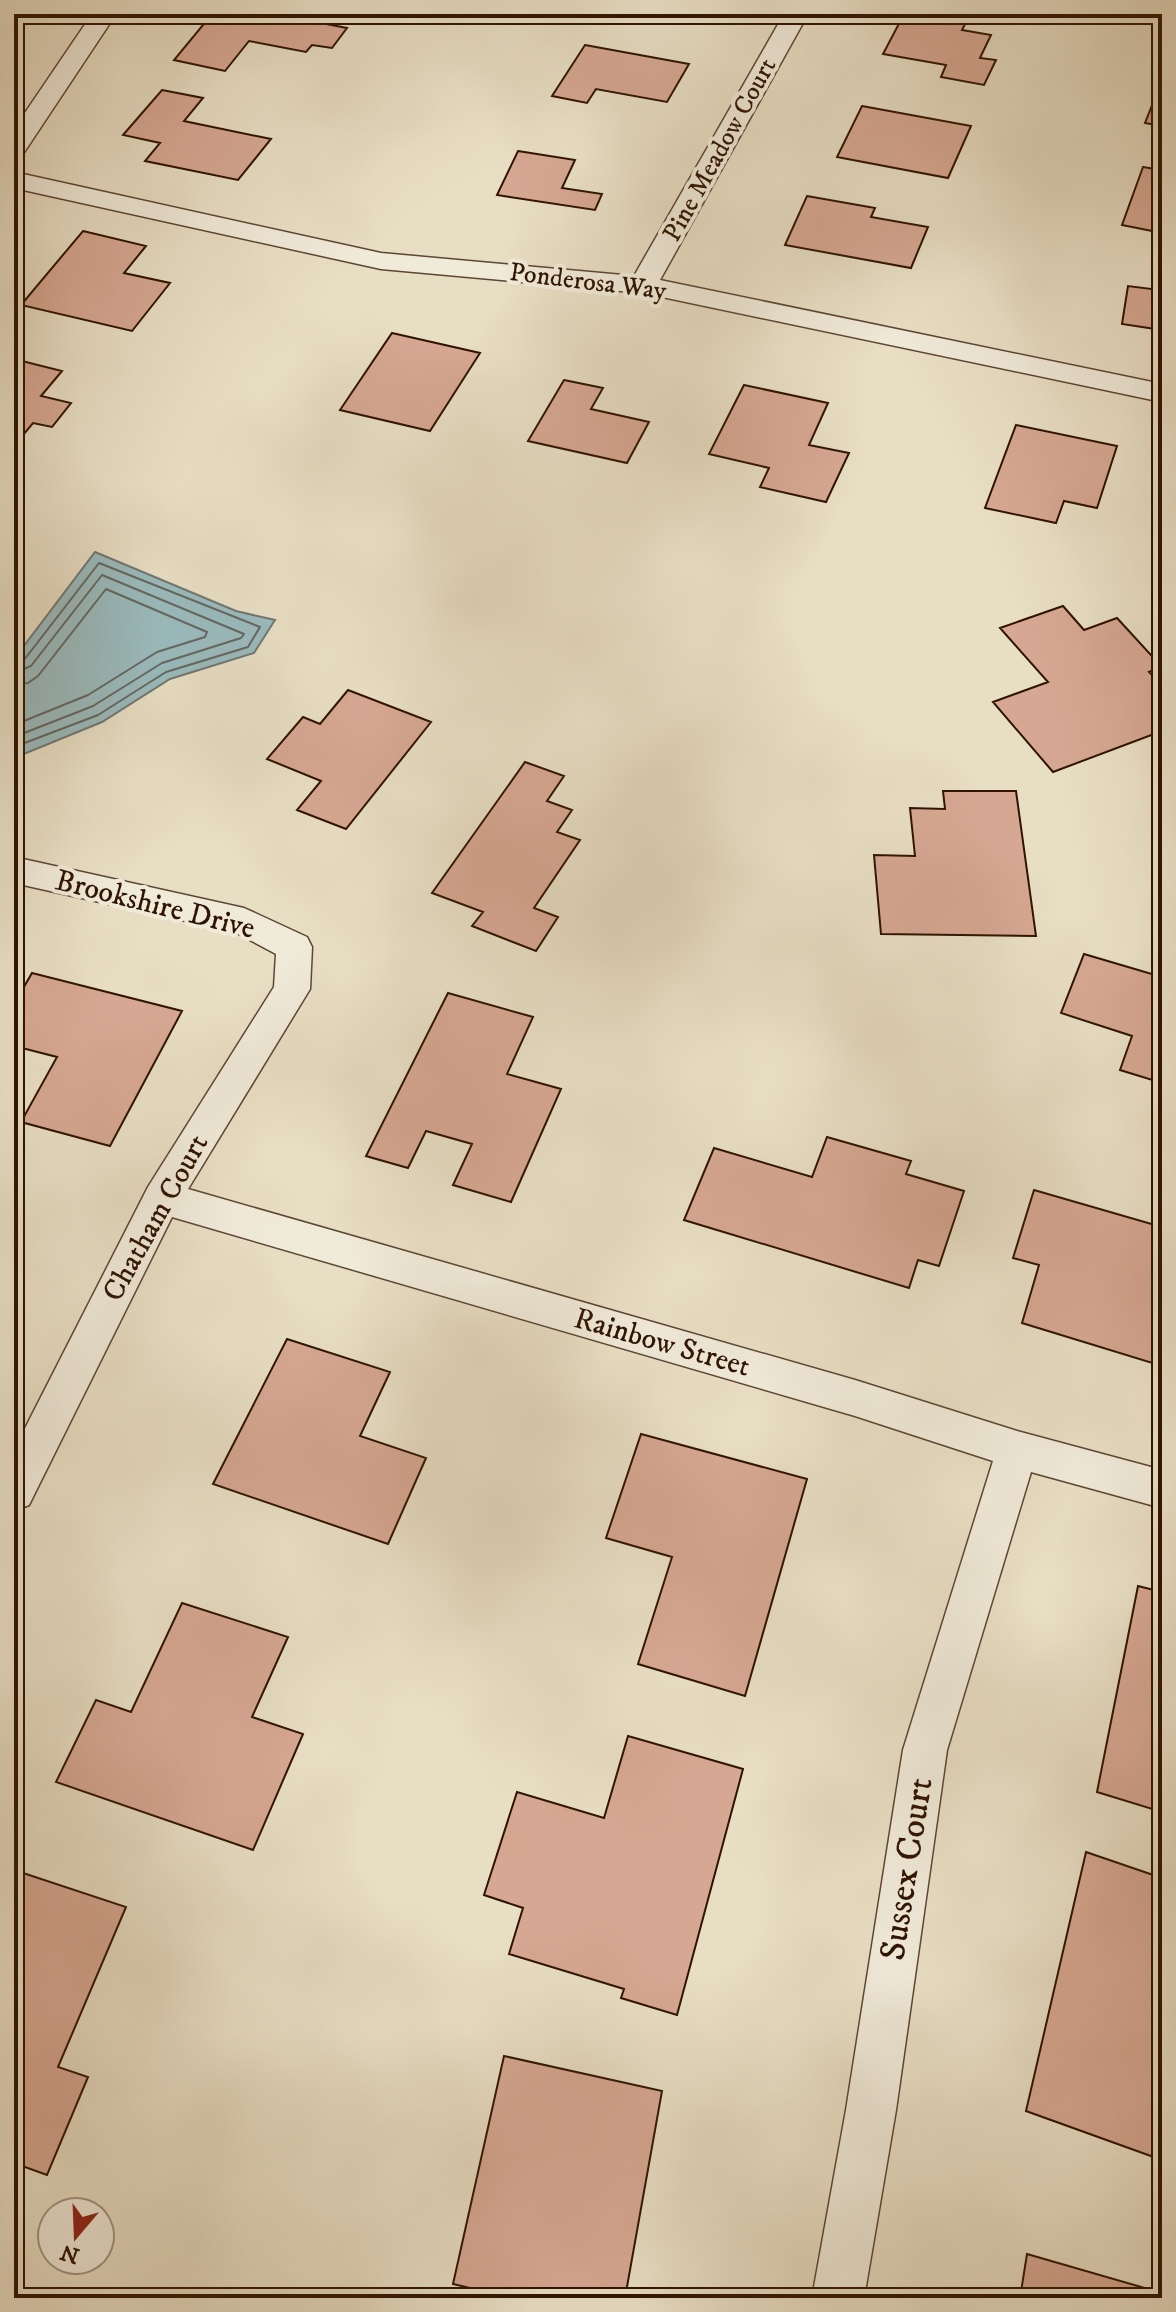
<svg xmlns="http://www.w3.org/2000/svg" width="1176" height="2312" viewBox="0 0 1176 2312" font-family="'IM FELL DW Pica',serif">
  <rect width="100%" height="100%" fill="#e8dec4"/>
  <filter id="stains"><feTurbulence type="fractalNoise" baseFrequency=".0025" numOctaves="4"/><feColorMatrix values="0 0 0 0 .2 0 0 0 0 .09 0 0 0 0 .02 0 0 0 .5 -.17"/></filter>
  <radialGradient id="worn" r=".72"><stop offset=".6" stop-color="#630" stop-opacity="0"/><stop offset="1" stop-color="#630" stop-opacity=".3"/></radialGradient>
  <!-- water -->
  <path fill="#9ababd" stroke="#6f7872" stroke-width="2" d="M95,552L236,611L275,620L254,653L170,679L102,722L19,756L14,754V659Z"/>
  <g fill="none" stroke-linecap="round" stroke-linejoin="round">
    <!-- shore -->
    <path stroke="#64675f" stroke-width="2" d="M14,663L24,660L99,563L260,627L248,647L166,672L98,715L14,747
      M14,673L31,666L102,575L244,634L241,638L162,663L93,706L14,737
      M14,685L28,683L38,676L106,589L207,632L205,637L157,652L88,695L14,725"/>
  </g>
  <!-- building -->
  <path fill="#d6a792" stroke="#2f1401" stroke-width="2" d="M212,14H274L347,28L332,48L312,45L306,52L249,41L225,71L174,60Z
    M904,14L965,24L962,30L991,35L980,58L996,60L984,85L941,77L946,65L883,54Z
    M585,45L689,64L667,102L596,89L587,103L552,96Z
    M1162,80V126L1145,123Z
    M162,90L203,98L184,121L271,139L238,180L145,161L160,143L123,135Z
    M862,106L971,126L948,178L837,157Z
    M518,151L575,160L562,188L602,194L595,210L497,195Z
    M1143,167L1162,170V233L1122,225Z
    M807,196L875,208L871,217L928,227L911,268L785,245Z
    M83,231L146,246L124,273L170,283L132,331L21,305Z
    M1162,269V330L1122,324L1128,286L1159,290Z
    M392,333L480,353L430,431L340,410Z
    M14,359L62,371L41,396L71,403L52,427L33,423L14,446Z
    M564,380L603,388L591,409L649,422L627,463L528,441Z
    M744,385L828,403L809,445L849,453L826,502L760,487L769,468L709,454Z
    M1016,425L1117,446L1097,508L1064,501L1056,523L985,508Z
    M1063,606L1084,630L1117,618L1162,667L1149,672L1162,685V731L1053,772L993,702L1048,682L1000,628Z
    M348,690L431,722L346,829L297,810L321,781L267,759L303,717L320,724Z
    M525,762L564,776L547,801L572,810L557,832L580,840L534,908L558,917L536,951L472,926L483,912L432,893Z
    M943,791H1016L1036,936L881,934L874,855L915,856L910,808L945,809Z
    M1084,954L1162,977V1083L1120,1070L1132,1036L1061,1013Z
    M32,973L182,1011L110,1146L21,1122L57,1057L14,1046V1004Z
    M448,993L533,1017L507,1074L561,1089L511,1202L453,1185L472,1144L426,1131L408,1168L366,1156Z
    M827,1137L911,1161L906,1174L964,1191L939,1266L918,1260L909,1288L684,1220L714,1148L812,1177Z
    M1034,1190L1162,1227V1253L1157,1273L1162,1275V1366L1022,1323L1039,1265L1013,1258Z
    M287,1339L390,1372L360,1436L426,1458L388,1544L213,1484Z
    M641,1434L807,1479L745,1696L638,1664L672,1557L606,1538Z
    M1138,1586L1162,1592V1812L1097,1792Z
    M182,1603L288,1637L252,1717L303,1734L253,1850L56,1782L96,1700L131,1712Z
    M628,1736L743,1769L677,2015L621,1998L624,1989L509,1954L523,1908L484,1895L517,1792L604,1818Z
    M1086,1852L1162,1878V2160L1026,2111Z
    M14,1870L126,1907L58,2067L88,2077L47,2175L14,2163Z
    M504,2056L662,2091L625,2298H512L453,2284Z
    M1027,2254L1162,2293V2298H1020Z"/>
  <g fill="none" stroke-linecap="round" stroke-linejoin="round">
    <defs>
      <path id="minor" d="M92,14H116L23,154L14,156V129Z
        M784,14H808L660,280L1162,384V402L643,293L381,269L14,188V172L381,253L634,276Z
        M14,857L244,908L307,937L312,947L310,989L188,1189L855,1380L1017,1431L1162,1470V1508L1031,1472L947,1750L896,2110L864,2298H812L846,2110L903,1750L993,1461L855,1416L172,1217L29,1505L14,1511V1450L148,1187L274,987L276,954L235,932L14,883Z"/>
    </defs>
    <!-- minor casing -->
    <use href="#minor" stroke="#5d4632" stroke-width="3"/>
    <!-- minor -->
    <use href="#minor" fill="#f0ead9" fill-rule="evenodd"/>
  </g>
  <g text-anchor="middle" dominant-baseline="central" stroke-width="8" stroke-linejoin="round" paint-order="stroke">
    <!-- far-street labels -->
    <g font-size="26" fill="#2f1401" stroke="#f0ead9">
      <text transform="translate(720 150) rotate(-61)">Pine Meadow Court</text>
      <text transform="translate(588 282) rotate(7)">Ponderosa Way</text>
    </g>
    <!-- street labels -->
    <g font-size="30" fill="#2f1401" stroke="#f0ead9">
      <text transform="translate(155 905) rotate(14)">Brookshire Drive</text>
      <text transform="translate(156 1218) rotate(-61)">Chatham Court</text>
      <text transform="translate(662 1343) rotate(16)">Rainbow Street</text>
    </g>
    <!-- near-street labels -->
    <g font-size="36" fill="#2f1401" stroke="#f0ead9">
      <text transform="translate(907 1869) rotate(-81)">Sussex Court</text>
    </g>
  </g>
  <!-- margin -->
  <rect width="1176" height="2312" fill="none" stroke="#e8dec4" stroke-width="48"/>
  <rect x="16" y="16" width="1144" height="2280" fill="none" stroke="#2f1401" stroke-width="4"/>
  <rect x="24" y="24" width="1128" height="2264" fill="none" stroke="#2f1401" stroke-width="2"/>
  <!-- north arrow -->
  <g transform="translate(76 2236) rotate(199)"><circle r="38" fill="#f0ead9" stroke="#a39483" stroke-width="2"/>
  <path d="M0-6L14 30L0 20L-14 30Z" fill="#8f2418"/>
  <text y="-12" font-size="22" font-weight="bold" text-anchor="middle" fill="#2f1401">N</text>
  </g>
  <rect width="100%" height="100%" filter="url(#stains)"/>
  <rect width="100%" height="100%" fill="url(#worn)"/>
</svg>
